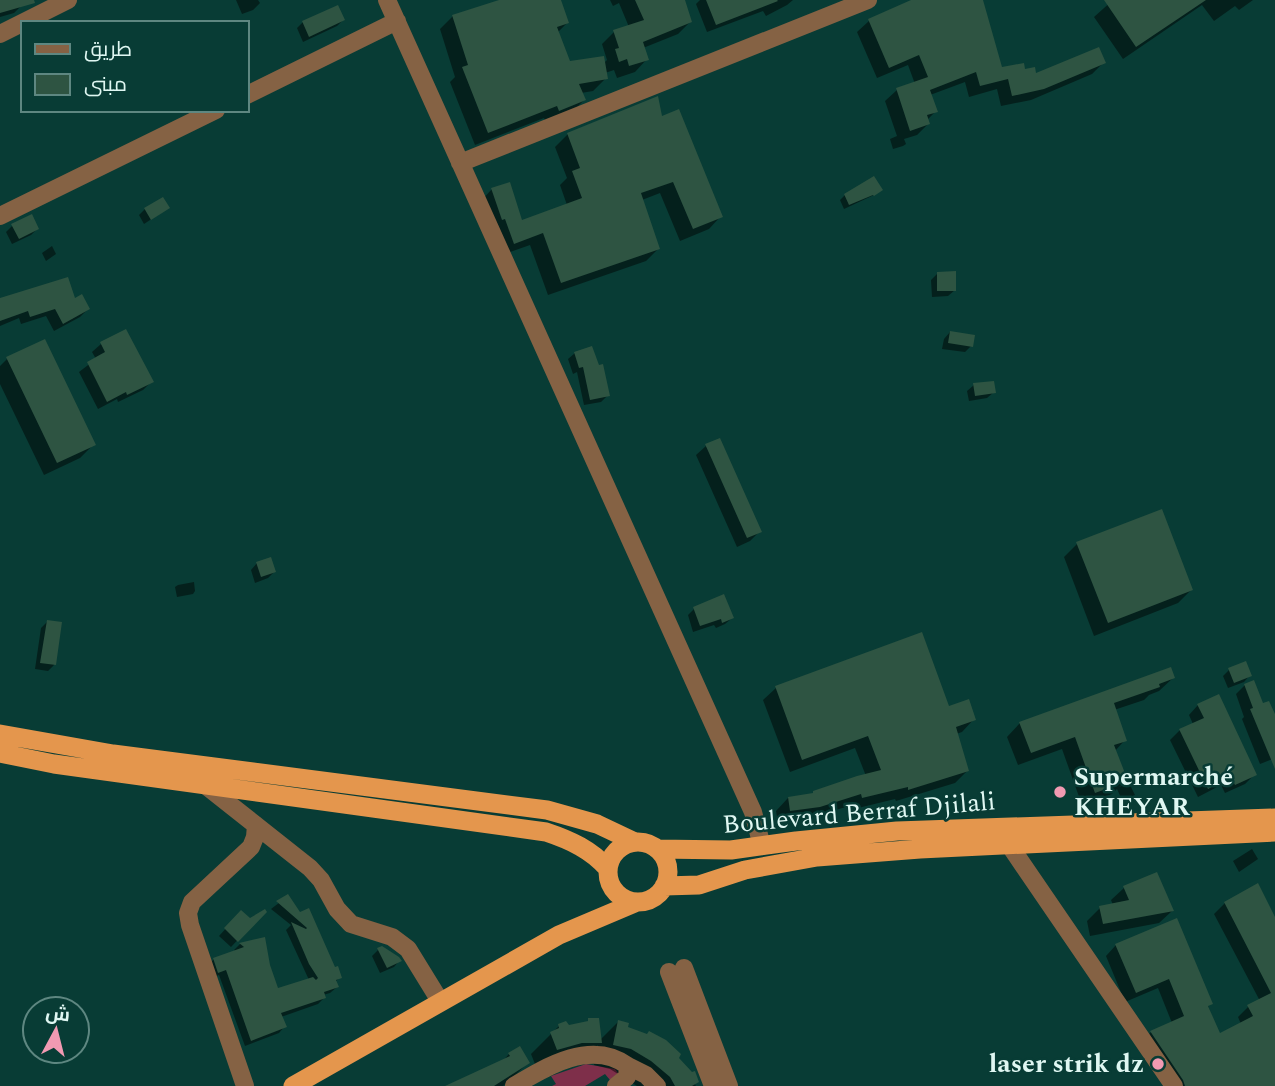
<svg xmlns="http://www.w3.org/2000/svg" width="1275" height="1086" viewBox="0 0 1275 1086" font-family="Spectral,Cairo,serif">
  <rect width="100%" height="100%" fill="#083c35"/>
  <!-- green -->
  <path fill="#7e2f4a" d="M586,1064L615,1069L618,1073L610,1080L605,1074L585,1086H552L556,1084L551,1076Z"/>
  <!-- shadow -->
  <path fill="#0007" d="M0,0H20L21,6L14,13L0,17Z
    M236,0H258L260,3L253,10L242,14Z
    M504,0H559L567,23L557,33L569,63L603,64L607,60L602,44L614,32L629,27L619,3L613,6L610,0H683L690,22L678,34L643,48L647,59L635,72L617,78L614,70L605,73L606,78L593,91L581,93L584,100L571,113L546,123L544,118L475,145L450,82L455,77L440,29L453,16Z
    M700,0H793L787,5L766,16L763,11L707,32L696,4Z
    M919,0H981L1001,70L1024,71L1035,75L1103,63L1092,74L1031,100L1001,106L997,89L969,97L965,82L930,95L936,111L927,120L928,124L917,135L904,139L906,144L903,146L893,149L890,139L897,136L885,101L897,90L915,84L908,65L877,78L857,32L869,21Z
    M1113,0H1253L1239,10L1235,6L1214,21L1202,5L1123,59L1094,17Z
    M343,20L337,26L303,42L297,28L303,22Z
    M661,118L721,216L709,229L680,241L660,193L642,200L658,249L646,261L548,295L530,245L502,255L480,202L492,189L521,222L567,205L560,185L567,178L555,147L568,134Z
    M876,194L844,209L840,200L845,195Z
    M168,208L144,224L139,215L145,209Z
    M12,226L37,229L31,235L12,244L6,232Z
    M52,246L56,254L46,261L42,253Z
    M937,274L955,290L948,296L932,297L931,280Z
    M0,300L74,301L88,309L80,317L54,331L46,316L21,324L19,318L0,326Z
    M950,332L971,346L965,352L942,349L944,339Z
    M101,344L152,381L143,390L118,402L117,399L98,409L79,372L96,359L92,352Z
    M575,353L608,395L601,402L584,405L577,372L573,374L568,359Z
    M7,359L94,444L80,458L44,475L0,384V366Z
    M974,385L994,392L987,398L969,401L967,391Z
    M706,446L760,531L750,541L737,547L696,455Z
    M1077,544L1191,590L1178,603L1094,636L1064,557Z
    M257,563L274,572L268,578L255,583L251,570Z
    M194,582L195,591L193,594L177,597L175,587L178,585Z
    M694,609L732,618L725,624L716,628L714,625L693,632L688,615Z
    M47,622L54,665L48,671L35,669L41,628Z
    M1229,670L1250,675L1244,682L1228,688L1223,676Z
    M1173,678L1159,691L1149,695L1144,700L1114,710L1125,740L1115,751L1126,781L1119,787L1129,783L1135,795L1132,797L1123,802L1117,789L1112,794L1082,805L1062,749L1018,765L1007,737L1020,723Z
    M1245,685L1275,719V758L1260,764L1242,719L1244,717L1236,694Z
    M776,688L948,709L974,719L962,732L956,734L967,771L955,783L896,801L895,799L850,810L849,806L806,819L778,823L776,811L788,798L811,795L866,776L855,748L790,772L763,700Z
    M1198,705L1254,775L1245,784L1225,793L1221,785L1198,797L1170,740L1180,730L1193,724L1189,715Z
    M1252,849L1258,859L1239,872L1233,861Z
    M1124,888L1172,911L1159,923L1090,936L1087,921L1100,908L1113,905L1111,900Z
    M288,896L340,977L335,982L337,987L330,993L323,995L324,998L318,1004L281,1017L285,1026L279,1033L245,1046L219,975L212,978L208,966L214,959L236,952L234,950L240,944L264,939L268,966L277,990L309,980L286,930L291,925L271,909Z
    M1225,903L1275,921V1086H1170L1141,1043L1151,1032L1172,1023L1158,988L1125,1002L1106,956L1116,945L1176,921L1219,1035L1241,1024L1238,1017L1248,1007L1260,1001L1214,914Z
    M265,911L231,947L219,936L241,912L250,920Z
    M378,950L399,961L394,967L380,973L372,956Z
    M589,1020L600,1040L618,1022L677,1058L696,1086H637L610,1069L594,1065L598,1045L580,1062L537,1069L531,1054L559,1026L585,1024Z
    M509,1054L528,1063L503,1086H454L502,1062Z"/>
  <!-- building -->
  <path fill="#2e5442" d="M0,0H34L35,3L0,13Z
    M499,0H561L569,23L557,27L570,61L604,56L608,79L579,84L586,100L559,111L557,106L488,133L462,67L468,65L452,15Z
    M635,0H685L692,22L643,42L649,60L629,66L627,59L619,62L615,49L619,48L613,30L644,20Z
    M706,0H777L778,1L716,25Z
    M911,0H983L1002,67L1024,63L1025,69L1035,67L1036,73L1099,47L1106,63L1044,89L1012,96L1008,79L980,86L976,72L930,90L938,112L927,115L930,124L910,131L896,88L928,77L919,55L889,68L868,19Z
    M1104,0H1206L1136,47Z
    M338,5L345,20L309,37L302,21Z
    M658,96L662,116L679,109L723,217L693,229L673,182L641,193L660,249L561,283L543,233L514,244L505,219L502,220L491,188L510,182L522,220L582,198L572,171L580,168L567,133Z
    M874,176L883,190L874,196L873,195L849,205L844,194Z
    M163,197L170,208L151,220L144,208Z
    M32,214L39,229L19,239L11,224Z
    M956,271V291H937V272Z
    M68,277L75,298L82,294L90,309L63,324L55,309L30,317L28,311L0,321V298Z
    M126,329L154,382L127,395L126,392L107,402L87,362L105,352L100,342Z
    M950,331L975,335L973,347L948,343Z
    M45,339L96,445L57,463L6,357Z
    M592,346L599,365L603,364L610,396L590,400L583,367L579,368L574,352Z
    M994,381L996,393L975,396L973,383Z
    M720,438L762,532L747,538L705,444Z
    M1162,509L1193,590L1108,623L1076,542Z
    M271,557L276,572L261,577L256,562Z
    M724,594L734,618L722,623L721,619L700,626L693,607Z
    M47,620L62,622L56,665L40,663Z
    M922,632L949,706L969,699L976,720L956,727L969,771L908,790V787L862,798L861,794L820,807L790,811L788,797L813,793V791L857,776L881,770L868,736L802,760L775,686Z
    M1246,661L1252,676L1234,683L1228,668Z
    M1171,667L1175,678L1159,684L1160,687L1114,703L1127,741L1114,745L1128,781L1095,793L1075,737L1031,753L1019,722Z
    M1254,680L1263,703L1269,701L1275,714V769L1250,709L1253,708L1244,684Z
    M1219,694L1257,775L1235,785L1231,777L1208,789L1179,729L1204,718L1197,704Z
    M1157,872L1174,911L1103,924L1099,906L1129,900L1123,886Z
    M1258,883L1275,917V1086H1185L1183,1080L1150,1031L1184,1016L1169,979L1136,993L1115,944L1177,918L1213,1004L1208,1006L1220,1033L1253,1016L1247,1005L1271,993L1224,902Z
    M288,894L300,912L309,908L335,967L338,966L342,978L336,980L339,987L324,992L326,998L281,1013L287,1027L251,1041L226,970L218,973L213,958L244,947L239,943L265,937L270,965L278,988L313,977L316,980L318,978L309,964L291,922L306,929L307,928L276,901Z
    M265,909L267,912L238,942L224,928L241,910L250,918Z
    M382,946L399,957L402,961L387,968L377,948Z
    M588,1018H599L602,1043H582L557,1050L550,1032L559,1028L558,1024L566,1021L569,1025L588,1021Z
    M618,1020L629,1023L628,1027L647,1034L649,1031L666,1040L681,1054L679,1058L692,1072L695,1071L699,1082L692,1086H675L670,1077L651,1061L631,1049L613,1045Z
    M520,1046L530,1063L494,1086H445L510,1056L508,1053Z"/>
  <g fill="none" stroke-linecap="round" stroke-linejoin="round">
    <!-- minor -->
    <path stroke="#856244" stroke-width="18" d="M387,0L753,812L762,846
      M0,34L68,0
      M247,95L397,21
      M460,163L868,0
      M0,216L216,110
      M205,785L310,868L321,880L337,909L351,924L392,937L408,949L440,1001
      M1010,846L1174,1086
      M684,968L729,1086
      M669,972L713,1086
      M628,1066L646,1075L657,1086
      M245,1086L190,925L188,913L192,902L251,847L255,837L256,825
      M514,1086C547,1066 592,1039 628,1066L627,1077L616,1086"/>
    <!-- trunk -->
    <path stroke="#e4964d" stroke-width="19" d="M0,734L113,754L547,810L597,824L635,842
      M0,753L54,764L546,832C570,840 592,850 608,869
      M608 872a30 30 0 1 1 60 0a30 30 0 1 1-60 0Z
      M657,849L731,850L796,841L897,831L1275,818
      M664,886L699,885L745,870L817,857L920,849L1275,832
      M293,1086L559,935L637,902"/>
  </g>
  <!-- markers -->
  <g fill="#f19ab2" stroke="#083c35" stroke-width="2.5">
    <circle cx="1060" cy="792" r="7"/>
    <circle cx="1158" cy="1064" r="7"/>
  </g>
  <g text-anchor="middle" dominant-baseline="central" stroke-width="5" stroke-linejoin="round" paint-order="stroke">
    <!-- poi labels -->
    <g font-size="26" font-weight="bold" fill="#dff7f2" stroke="#083c35" text-anchor="start">
      <text x="1074" y="777">Supermarché<tspan x="1074" dy="30">KHEYAR</tspan></text>
      <text x="1144" y="1064" text-anchor="end">laser strik dz</text>
    </g>
    <!-- street labels -->
    <g font-size="26" fill="#dff7f2" stroke="#083c35">
      <text transform="translate(859 813) rotate(-5)">Boulevard Berraf Djilali</text>
    </g>
  </g>
  <!-- legend -->
  <rect x="21" y="21" width="228" height="91" fill="#083c35" stroke="#5e8781" stroke-width="2"/>
  <rect x="35" y="44" width="35" height="10" fill="#856244" stroke="#5e8781" stroke-width="2"/>
  <text x="84" y="56" font-size="21" fill="#dff7f2">طريق</text>
  <rect x="35" y="74" width="35" height="21" fill="#2e5442" stroke="#5e8781" stroke-width="2"/>
  <text x="84" y="91" font-size="21" fill="#dff7f2">مبنى</text>
  <!-- north arrow -->
  <g transform="translate(56 1030) rotate(7)"><circle r="33" fill="#083c35" stroke="#5e8781" stroke-width="2"/>
  <path d="M0-5L12 26L0 18L-12 26Z" fill="#f19ab2"/>
  <text y="-10" font-size="19" font-weight="bold" text-anchor="middle" fill="#dff7f2">ش</text>
  </g>
</svg>
